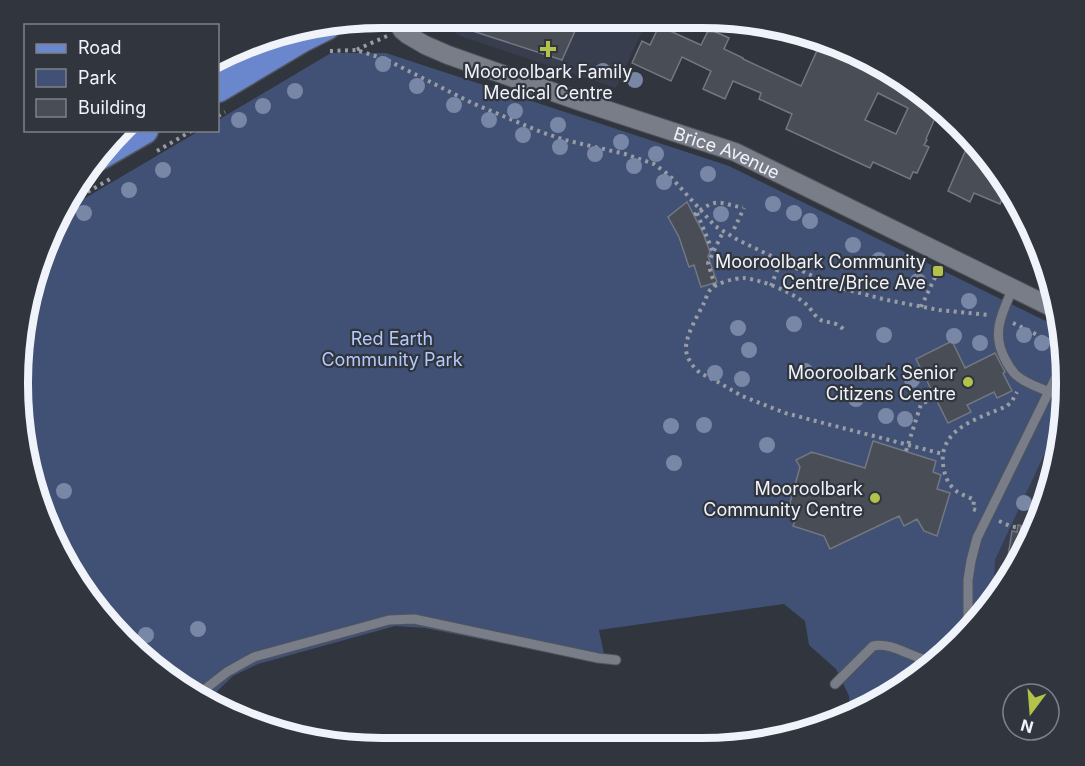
<svg xmlns="http://www.w3.org/2000/svg" width="1085" height="766" viewBox="0 0 1085 766" font-family="Inter,sans-serif">
  <rect width="100%" height="100%" fill="#30353e"/>
  <!-- built -->
  <path fill="#383e4d" d="M450,19L646,23L616,88L460,36L454,32Z
    M1065,410L1029,545L994,591L995,560Z"/>
  <!-- green -->
  <path fill="#415175" d="M331,53H386L729,166L1056,326L1058,347L1056,351L1059,353L1066,407L1065,410L995,560L994,591L942,658L850,715L849,696L836,669L809,645L805,621L784,604L599,630L606,664L425,628L395,626L258,664L233,676L208,700L108,623L46,523L21,431V335L55,222L63,211L199,131L218,130V120Z"/>
  <!-- building -->
  <path fill="#484d56" stroke="#727781" stroke-width="1.5" fill-rule="evenodd" d="M449,19L498,20L579,22L562,60L448,23Z
    M659,26L701,45L709,29L729,38L724,49L743,58V59L801,86L820,44L841,53L842,52L857,59L858,57L885,67L938,111L926,139L927,140L924,145L929,147L917,173L913,172L910,179L873,162L870,168L786,129L792,114L759,99L761,93L733,81L725,99L703,89L711,71L682,57L671,81L632,63L642,41L650,45ZM878,93L908,108L896,134L865,120Z
    M971,138L977,143L1005,192L1000,204L974,193L970,202L948,191Z
    M687,202L703,233L710,252L708,256L717,282L701,287L694,265L689,267L679,237L668,217Z
    M952,341L965,368L995,353L1005,372L1003,373L1012,391L997,398L994,392L967,405L971,412L948,423L916,359Z
    M873,441L936,461L933,472L941,475L937,489L950,493L937,536L924,531L917,519L904,526L899,516L830,549L824,536L793,526L797,515L790,503L800,467L796,460L812,452L813,453H815L865,468Z
    M1018,525L1034,528L1029,545L1005,576L1012,531L1017,532Z"/>
  <g fill="none" stroke-linecap="round" stroke-linejoin="round">
    <defs>
      <path id="lane" d="M1013,288C1002,313 991,333 1005,359C1008,365 1011,370 1016,375C1025,383 1038,387 1049,392
        M968,625V580L971,561L977,538L1061,367
        M835,684L873,646C892,641 914,660 936,662
        M200,693L227,672L254,657L389,620L414,619L598,658L616,660"/>
      <g id="street">
        <path id="s1" d="M395,18L402,30L408,35L425,45L448,55L576,100L735,152L1053,308"/>
      </g>
      <path id="primary" d="M218,88L302,38L326,26
        M99,156L144,130"/>
    </defs>
    <!-- lane casing -->
    <use href="#lane" stroke="#50545c" stroke-width="11"/>
    <!-- street casing -->
    <use href="#street" stroke="#50545c" stroke-width="20"/>
    <!-- primary casing -->
    <use href="#primary" stroke="#50545c" stroke-width="31"/>
    <!-- path -->
    <path stroke="#989ca3" stroke-width="4" stroke-dasharray="3 4.5" stroke-linecap="butt" d="M599,22L612,26
      M387,36L356,50L385,59L472,103L541,132L565,140L625,154L654,164L669,175L715,226L738,240L823,281L840,288L887,300L939,310L989,315
      M330,51L356,50
      M218,116L225,112
      M157,151L193,130
      M68,203L112,178
      M697,213L713,252
      M694,215C702,209 711,201 722,203C729,204 735,207 743,207
      M734,229L744,208
      M715,286L708,263L723,232
      M771,286L781,260
      M921,307L938,271
      M1013,323L1058,345
      M843,329C835,320 826,324 819,319C814,315 811,309 807,305C793,292 762,280 744,278C734,278 716,283 710,290C707,294 706,299 704,303C698,315 685,336 686,350C687,359 693,367 700,373L718,382L742,396L785,413L943,454
      M906,451L921,404L935,398
      M976,510L973,509L974,500C968,496 960,495 954,489C947,483 944,473 943,464C939,427 981,418 1007,406L1012,401L1017,392
      M999,521L1010,526L1033,531"/>
    <!-- lane -->
    <use href="#lane" stroke="#787d88" stroke-width="9"/>
    <!-- street -->
    <use href="#street" stroke="#787d88" stroke-width="18"/>
    <!-- primary -->
    <use href="#primary" stroke="#6a86cc" stroke-width="28"/>
  </g>
  <!-- trees -->
  <g fill="#7987a6">
    <circle cx="383" cy="64" r="8"/>
    <circle cx="603" cy="71" r="8"/>
    <circle cx="635" cy="80" r="8"/>
    <circle cx="417" cy="86" r="8"/>
    <circle cx="295" cy="91" r="8"/>
    <circle cx="454" cy="105" r="8"/>
    <circle cx="263" cy="106" r="8"/>
    <circle cx="515" cy="111" r="8"/>
    <circle cx="239" cy="120" r="8"/>
    <circle cx="489" cy="120" r="8"/>
    <circle cx="558" cy="125" r="8"/>
    <circle cx="523" cy="135" r="8"/>
    <circle cx="621" cy="142" r="8"/>
    <circle cx="560" cy="147" r="8"/>
    <circle cx="595" cy="154" r="8"/>
    <circle cx="656" cy="154" r="8"/>
    <circle cx="634" cy="166" r="8"/>
    <circle cx="163" cy="170" r="8"/>
    <circle cx="708" cy="174" r="8"/>
    <circle cx="664" cy="182" r="8"/>
    <circle cx="129" cy="190" r="8"/>
    <circle cx="773" cy="204" r="8"/>
    <circle cx="84" cy="213" r="8"/>
    <circle cx="794" cy="213" r="8"/>
    <circle cx="721" cy="214" r="8"/>
    <circle cx="810" cy="221" r="8"/>
    <circle cx="853" cy="245" r="8"/>
    <circle cx="879" cy="260" r="8"/>
    <circle cx="918" cy="281" r="8"/>
    <circle cx="969" cy="301" r="8"/>
    <circle cx="794" cy="324" r="8"/>
    <circle cx="738" cy="328" r="8"/>
    <circle cx="884" cy="335" r="8"/>
    <circle cx="1024" cy="335" r="8"/>
    <circle cx="954" cy="336" r="8"/>
    <circle cx="980" cy="343" r="8"/>
    <circle cx="1042" cy="343" r="8"/>
    <circle cx="749" cy="350" r="8"/>
    <circle cx="805" cy="371" r="8"/>
    <circle cx="715" cy="373" r="8"/>
    <circle cx="742" cy="379" r="8"/>
    <circle cx="912" cy="380" r="8"/>
    <circle cx="856" cy="399" r="8"/>
    <circle cx="886" cy="416" r="8"/>
    <circle cx="905" cy="419" r="8"/>
    <circle cx="704" cy="425" r="8"/>
    <circle cx="671" cy="426" r="8"/>
    <circle cx="767" cy="445" r="8"/>
    <circle cx="674" cy="463" r="8"/>
    <circle cx="64" cy="491" r="8"/>
    <circle cx="1024" cy="503" r="8"/>
    <circle cx="198" cy="629" r="8"/>
    <circle cx="146" cy="635" r="8"/>
  </g>
  <!-- markers -->
  <g fill="#b3c24b" stroke="#30353e" stroke-width="2">
    <path d="M545 40h6v6h6v6h-6v6h-6v-6h-6v-6h6z"/>
    <rect x="932" y="265" width="12" height="12" rx="3"/>
    <circle cx="968" cy="382" r="6"/>
    <circle cx="875" cy="498" r="6"/>
  </g>
  <g text-anchor="middle" dominant-baseline="central" stroke-width="4.5" stroke-linejoin="round" paint-order="stroke">
    <!-- poi labels -->
    <g font-size="18" fill="#f0f3f9" stroke="#30353e" text-anchor="end">
      <text x="548" y="71" text-anchor="middle">Mooroolbark Family<tspan x="548" dy="21">Medical Centre</tspan></text>
      <text x="926" y="261">Mooroolbark Community<tspan x="926" dy="21">Centre/Brice Ave</tspan></text>
      <text x="956" y="372">Mooroolbark Senior<tspan x="956" dy="21">Citizens Centre</tspan></text>
      <text x="863" y="488">Mooroolbark<tspan x="863" dy="21">Community Centre</tspan></text>
    </g>
    <!-- street labels -->
    <g font-size="18" fill="#f0f3f9" stroke="#30353e">
      <text stroke="none"><textPath href="#s1" startOffset="362">Brice Avenue</textPath></text>
    </g>
    <!-- park labels -->
    <g font-size="18" fill="#b4cafc" stroke="#30353e">
      <text x="392" y="338">Red Earth<tspan x="392" dy="21">Community Park</tspan></text>
    </g>
  </g>
  <!-- crop -->
  <path d="M0 0H1085V766H0ZM382 28H702A354 354 0 0 1 1056 382V384A354 354 0 0 1 702 738H382A354 354 0 0 1 28 384V382A354 354 0 0 1 382 28Z" fill="#30353e" fill-rule="evenodd"/>
  <path fill="none" stroke="#f0f3f9" stroke-width="8" d="M382 28H702A354 354 0 0 1 1056 382V384A354 354 0 0 1 702 738H382A354 354 0 0 1 28 384V382A354 354 0 0 1 382 28Z"/>
  <!-- legend -->
  <rect x="24" y="24" width="195" height="108" fill="#30353e" stroke="#7d8189" stroke-width="1.5"/>
  <rect x="36" y="44" width="30" height="9" fill="#6a86cc" stroke="#7d8189" stroke-width="1.5"/>
  <text x="78" y="54" font-size="18" fill="#f0f3f9">Road</text>
  <rect x="36" y="69" width="30" height="18" fill="#415175" stroke="#7d8189" stroke-width="1.5"/>
  <text x="78" y="84" font-size="18" fill="#f0f3f9">Park</text>
  <rect x="36" y="99" width="30" height="18" fill="#484d56" stroke="#7d8189" stroke-width="1.5"/>
  <text x="78" y="114" font-size="18" fill="#f0f3f9">Building</text>
  <!-- north arrow -->
  <g transform="translate(1031 712) rotate(196)"><circle r="28" fill="#30353e" stroke="#7d8189" stroke-width="1.5"/>
  <path d="M0-4.5L10 22L0 15L-10 22Z" fill="#b3c24b"/>
  <text y="-9" font-size="16" font-weight="bold" text-anchor="middle" fill="#f0f3f9">N</text>
  </g>
</svg>
